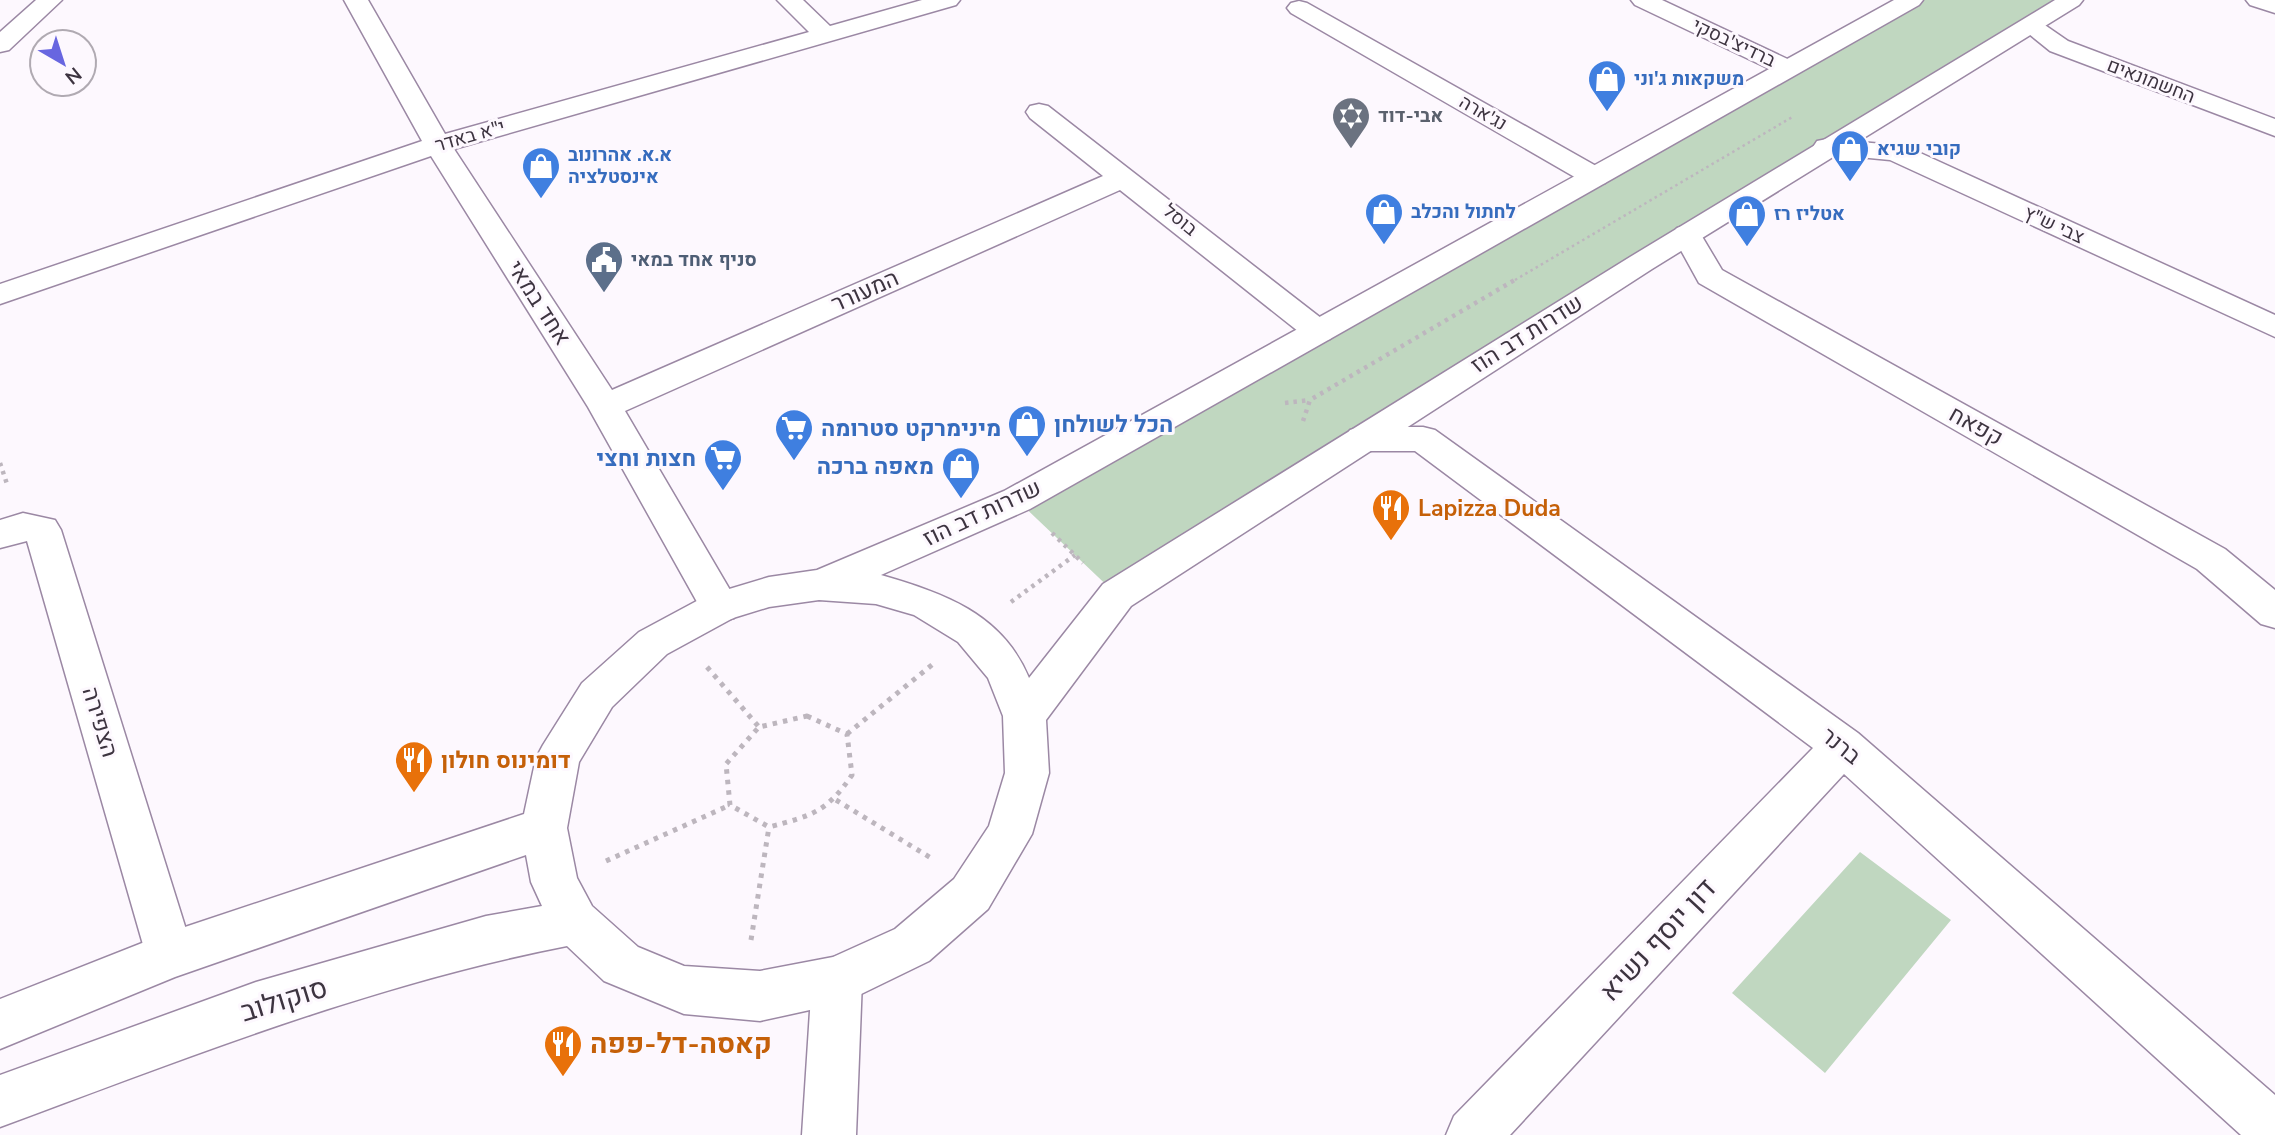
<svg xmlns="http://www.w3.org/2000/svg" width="2275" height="1135" viewBox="0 0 2275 1135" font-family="'Nunito Sans',Heebo,sans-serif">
  <rect width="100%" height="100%" fill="#fdf8fe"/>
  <!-- green -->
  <path fill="#c0d7c0" d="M1911,0H2071L1117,595L1017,500Z
    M1860,852L1951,920L1825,1073L1732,993Z"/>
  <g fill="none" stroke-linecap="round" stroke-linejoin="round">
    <defs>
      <path id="street" d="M36,0H62L9,50L0,52V32Z
        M344,0H368L445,134L809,32L777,0H803L830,26L922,0H960L956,5L454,149L612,390L1103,176L1030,118L1026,112L1030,106L1039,104L1048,106L1330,325L1335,332L1330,339L1319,342L1308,339L1120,190L625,411L740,607L734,618L720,622L706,618L588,407L431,156L0,304V284L422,141Z
        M1631,0H1662L1796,63L1800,68L1796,73L1787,76L1778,73L1635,5Z
        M2246,0H2275V13L2250,5Z
        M1299,1L1307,3L1605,171L1609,177L1605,183L1595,185L1585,183L1291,13L1287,8L1291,3Z
        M2031,19L2039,21L2068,41L2275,119V136L2050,51L2019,26L2023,21Z
        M1827,139L1905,146L2275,315V337L1890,160L1817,153L1813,147L1817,141Z
        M1687,225L1697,228L1722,270L2225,549L2275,590V628L2261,624L2197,569L1699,283L1672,234L1677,228Z
        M1362,427H1423L1435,430L1858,733L2275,1095V1135H2241L1844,774L1510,1135H1446L1454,1116L1813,748L1415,451H1362L1350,448L1344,439L1350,430Z
        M23,513L55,520L61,530L194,955L187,972L170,978L153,972L146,955L27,541L0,548V520Z
        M837,956L855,963L862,980L856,1135H802L812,980L819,963Z"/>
      <path id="secondary" d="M1894,0H1923L1919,5L1030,509L881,575C943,593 1002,613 1029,678L1103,584L1630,257L2055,0H2083L2079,5L1652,269L1131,606L1046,720L1049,773L1032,834L988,909L929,961L855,997L837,1004L760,1021L684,1014L604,981L567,946C372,984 186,1058 0,1127V1075L256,982L486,916L542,906L531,882L526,855L175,977L0,1049V999L170,932L524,814L536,758L543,745L582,683L639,632L706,596L769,577L817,570L1004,491ZM819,600L876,604L914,615L958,642L988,678L1003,716L1005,773L989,826L954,879L895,929L833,957L760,971L684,966L638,947L592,906L577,878L567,828L579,762L612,707L667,654L733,618L769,607Z"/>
    </defs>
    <!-- street casing -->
    <use href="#street" stroke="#9b88a4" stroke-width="3"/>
    <!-- secondary casing -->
    <use href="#secondary" stroke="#9b88a4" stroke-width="3"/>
    <!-- path-far2 -->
    <path stroke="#bdb6be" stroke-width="2.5" stroke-dasharray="2.5 3.5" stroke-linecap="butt" d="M1515,280L1794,116"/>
    <!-- path-far1 -->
    <path stroke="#bdb6be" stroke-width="4.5" stroke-dasharray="3.5 5" stroke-linecap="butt" d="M1285,403L1310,400
      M1303,421L1310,400L1518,278
      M0,463L7,484
      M1052,533L1083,563
      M1011,602L1075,555"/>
    <!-- path -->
    <path stroke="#bdb6be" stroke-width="5" stroke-dasharray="4.5 6" stroke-linecap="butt" d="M707,667L759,727
      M807,716L847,734L852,775C827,812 811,816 769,827L730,805L726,764L759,727Z
      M847,734L933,664
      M836,800L931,858
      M606,861L730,805
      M751,940L769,827"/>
    <!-- street -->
    <use href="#street" fill="#fff" fill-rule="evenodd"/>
    <!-- secondary -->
    <use href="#secondary" fill="#fff" fill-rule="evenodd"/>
  </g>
  <!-- icons -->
  <defs>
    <symbol id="shop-pin" viewBox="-11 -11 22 30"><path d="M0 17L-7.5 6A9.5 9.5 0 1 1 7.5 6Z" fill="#3f7fe0" stroke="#fdf8fe"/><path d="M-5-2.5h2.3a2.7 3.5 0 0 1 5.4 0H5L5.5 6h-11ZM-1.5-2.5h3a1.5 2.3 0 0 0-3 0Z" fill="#fff"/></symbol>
    <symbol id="synagogue-pin" viewBox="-11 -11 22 30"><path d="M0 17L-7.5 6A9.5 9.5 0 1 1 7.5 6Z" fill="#6b7280" stroke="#fdf8fe"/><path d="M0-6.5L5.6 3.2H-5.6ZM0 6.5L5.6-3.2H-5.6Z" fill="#fff"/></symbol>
    <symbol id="civic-pin" viewBox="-11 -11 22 30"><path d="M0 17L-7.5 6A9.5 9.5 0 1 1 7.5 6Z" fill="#5c6f8a" stroke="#fdf8fe"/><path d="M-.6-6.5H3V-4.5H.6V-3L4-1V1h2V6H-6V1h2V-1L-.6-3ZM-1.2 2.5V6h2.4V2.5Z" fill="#fff"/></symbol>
    <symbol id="supermarket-pin" viewBox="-11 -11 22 30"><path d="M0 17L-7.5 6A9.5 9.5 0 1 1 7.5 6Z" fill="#3f7fe0" stroke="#fdf8fe"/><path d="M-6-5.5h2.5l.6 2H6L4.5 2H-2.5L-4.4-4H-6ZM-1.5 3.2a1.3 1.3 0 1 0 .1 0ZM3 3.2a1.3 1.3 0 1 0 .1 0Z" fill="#fff"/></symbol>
    <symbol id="restaurant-pin" viewBox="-11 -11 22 30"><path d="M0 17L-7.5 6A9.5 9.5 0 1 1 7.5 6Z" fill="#e8710a" stroke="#fdf8fe"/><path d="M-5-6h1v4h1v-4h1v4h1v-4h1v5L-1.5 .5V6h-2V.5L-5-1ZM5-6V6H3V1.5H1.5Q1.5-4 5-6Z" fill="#fff"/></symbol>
  </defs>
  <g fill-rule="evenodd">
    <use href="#shop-pin" x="1585" y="57" width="44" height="60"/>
    <use href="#synagogue-pin" x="1329" y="94" width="44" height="60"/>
    <use href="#shop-pin" x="1828" y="127" width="44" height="60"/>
    <use href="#shop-pin" x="519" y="144" width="44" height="60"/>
    <use href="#shop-pin" x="1362" y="190" width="44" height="60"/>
    <use href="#shop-pin" x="1725" y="192" width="44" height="60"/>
    <use href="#civic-pin" x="582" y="238" width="44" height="60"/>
    <use href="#shop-pin" x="1005" y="402" width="44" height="60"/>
    <use href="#supermarket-pin" x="772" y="406" width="44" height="60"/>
    <use href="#supermarket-pin" x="701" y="436" width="44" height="60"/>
    <use href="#shop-pin" x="939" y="444" width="44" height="60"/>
    <use href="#restaurant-pin" x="1369" y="486" width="44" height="60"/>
    <use href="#restaurant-pin" x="392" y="738" width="44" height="60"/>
    <use href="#restaurant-pin" x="541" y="1022" width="44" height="60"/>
  </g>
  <g text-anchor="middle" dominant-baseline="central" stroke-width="6" stroke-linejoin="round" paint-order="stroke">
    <!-- far-street labels -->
    <g font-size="19" fill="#3d3440" stroke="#fdf8fe">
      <text transform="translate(1734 43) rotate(25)">ברדיצ'בסקי</text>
      <text transform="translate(2151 81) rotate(21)">החשמונאים</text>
      <text transform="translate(1483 113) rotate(30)">נג'ארה</text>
      <text transform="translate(470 136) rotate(-16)">י"א באדר</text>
      <text transform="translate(1180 220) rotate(39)">בוסל</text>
      <text transform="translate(2054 225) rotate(25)">צבי ש"ץ</text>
    </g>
    <!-- far-shop labels -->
    <g font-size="19" font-weight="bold" fill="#366cbe" stroke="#fdf8fe" text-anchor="start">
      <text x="1634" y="79">משקאות ג'וני</text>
      <text x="1877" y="149">קובי שגיא</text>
      <text x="568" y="155">א.א. אהרונוב<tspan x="568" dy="22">אינסטלציה</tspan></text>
      <text x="1411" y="212">לחתול והכלב</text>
      <text x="1774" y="214">אטליז רז</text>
    </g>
    <!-- far-worship labels -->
    <g font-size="19" font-weight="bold" fill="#5b616d" stroke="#fdf8fe" text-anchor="start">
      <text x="1378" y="116">אבי-דוד</text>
    </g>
    <!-- far-service labels -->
    <g font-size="19" font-weight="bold" fill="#4e5e75" stroke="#fdf8fe" text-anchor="start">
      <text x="631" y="260">סניף אחד במאי</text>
    </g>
    <!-- street labels -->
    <g font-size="23" fill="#3d3440" stroke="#fdf8fe">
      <text transform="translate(865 291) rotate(-24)">המעורר</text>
      <text transform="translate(539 303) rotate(57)">אחד במאי</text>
      <text transform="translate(1527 334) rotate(-32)">שדרות דב הוז</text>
      <text transform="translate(1976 426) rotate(29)">קפאח</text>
      <text transform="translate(982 513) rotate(-25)">שדרות דב הוז</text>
      <text transform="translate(100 722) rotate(73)">הצפירה</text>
      <text transform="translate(1841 746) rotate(39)">ברנר</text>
    </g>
    <!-- shop labels -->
    <g font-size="23" font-weight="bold" fill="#366cbe" stroke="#fdf8fe" text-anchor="start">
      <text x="1054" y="424">הכל לשולחן</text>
      <text x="821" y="428">מינימרקט סטרומה</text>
      <text x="696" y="458" text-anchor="end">חצות וחצי</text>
      <text x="934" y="466" text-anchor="end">מאפה ברכה</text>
    </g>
    <!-- food labels -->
    <g font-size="23" font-weight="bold" fill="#c56008" stroke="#fdf8fe" text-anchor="start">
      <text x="1418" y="508">Lapizza Duda</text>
      <text x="441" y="760">דומינוס חולון</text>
    </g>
    <!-- near-street labels -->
    <g font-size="28" fill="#3d3440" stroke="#fdf8fe">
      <text transform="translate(1658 940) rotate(-47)">דון יוסף נשיא</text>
      <text transform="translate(284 1000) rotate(-17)">סוקולוב</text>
    </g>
    <!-- near-food labels -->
    <g font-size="28" font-weight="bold" fill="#c56008" stroke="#fdf8fe" text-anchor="start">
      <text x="590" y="1044">קאסה-דל-פפה</text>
    </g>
  </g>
  <!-- north arrow -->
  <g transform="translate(63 63) rotate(141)"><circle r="33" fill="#fdf8fe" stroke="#b0aab2" stroke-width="2"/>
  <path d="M0-5L12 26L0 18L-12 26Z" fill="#6866e0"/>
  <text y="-10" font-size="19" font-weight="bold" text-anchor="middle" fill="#3d3440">N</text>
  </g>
</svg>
